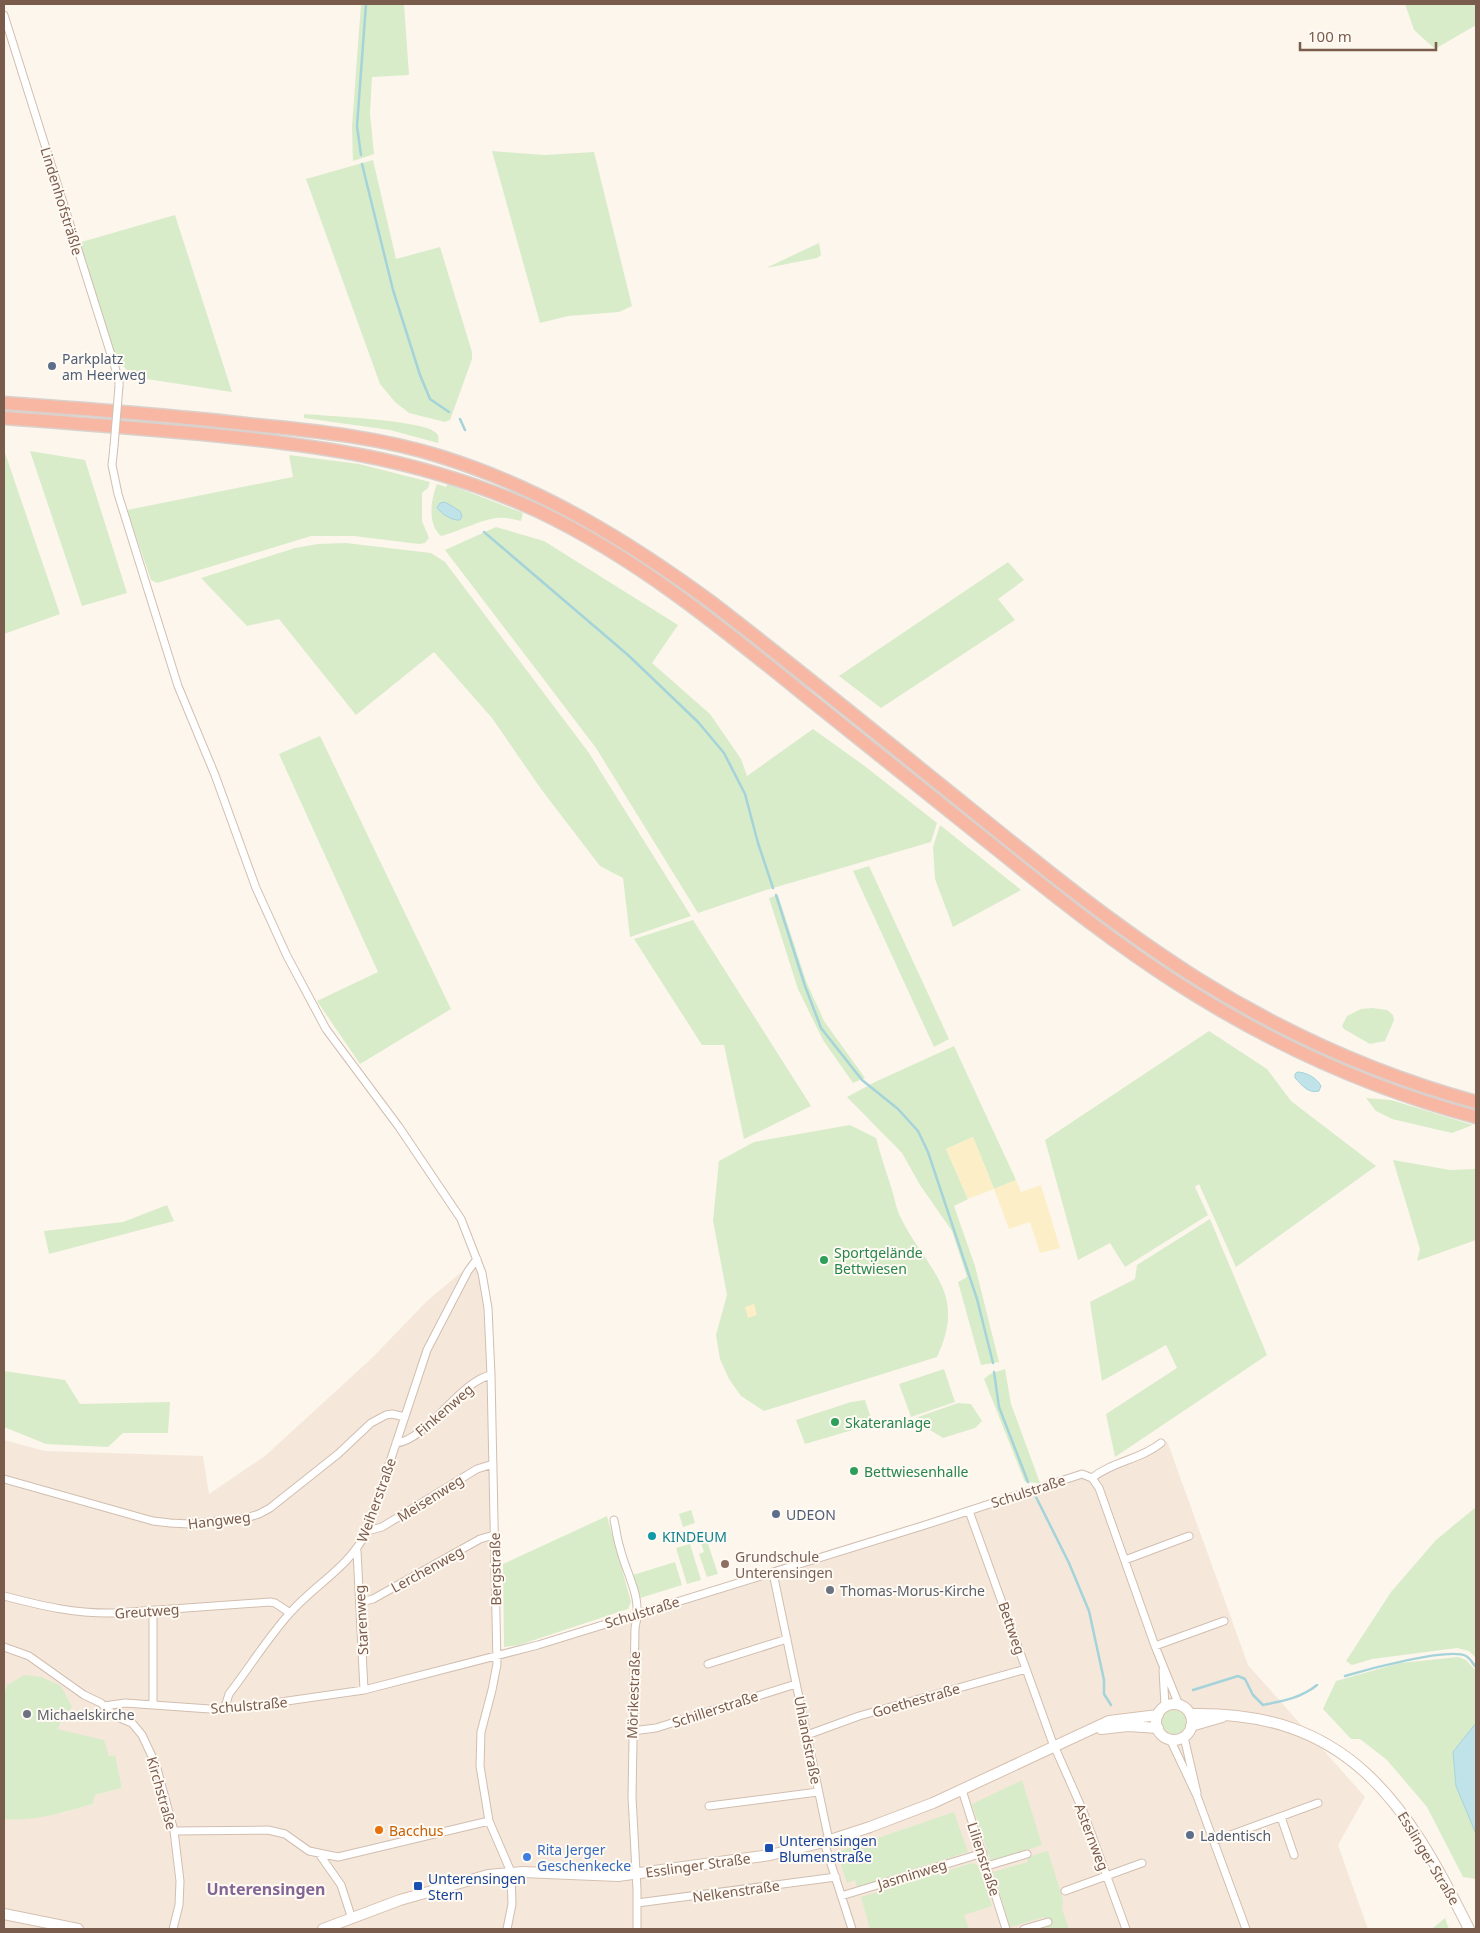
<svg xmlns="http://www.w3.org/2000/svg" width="1480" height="1933" viewBox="0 0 1480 1933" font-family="'Noto Sans',sans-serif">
  <rect width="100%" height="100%" fill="#fdf6ec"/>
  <!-- residential -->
  <path fill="#f5e8da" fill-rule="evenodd" d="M477,1259L485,1284L497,1656L1076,1475L1092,1478L1167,1441L1248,1665L1365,1797L1338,1845L1368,1929H4V1819L29,1818L62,1813L93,1804L95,1795L122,1788L114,1755L109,1757L56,1730L71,1711L7,1685L4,1695V1440L45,1451L203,1456L209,1494L265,1456L372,1358L427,1301ZM1169,1710H1177L1183,1714L1186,1722L1183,1730Z"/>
  <!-- green -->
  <path fill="#d8ecc9" d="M361,4H404L409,75L372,77L370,114L374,154L353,161L352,126Z
    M1405,4H1476V25L1435,49L1414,30Z
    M492,151L544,155L594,152L632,306L619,312L568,316L540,323Z
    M373,160L396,259L440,247L472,352V359L450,420L445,422L409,413L395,402L380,384L306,179Z
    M175,215L232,392L140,378L129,372L116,359L78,243Z
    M819,243L821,255L817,258L766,268Z
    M304,414C327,416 421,420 435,432C439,435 439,438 438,443L390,430L304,418Z
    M4,450L60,614L4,634Z
    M30,451L85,460L127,593L82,606Z
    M289,455L359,464L430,482L428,488L422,493V521L429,538L425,543L419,544L354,536H311L157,583L151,580L127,510L293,477Z
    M437,484L446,487L448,484L523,513L521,521C513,519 505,517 497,518C483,519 457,532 441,536C427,524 431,499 437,484Z
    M496,527L544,541L678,625L652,663L710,714L741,759L747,776L813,729L866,767L937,823L931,842L766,890L698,913L596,748L445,550Z
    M346,543L431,553L445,562L589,753L691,916L630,937L623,878L600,866L541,789L492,718L434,652L356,715L279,619L247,626L201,578L295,548L318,544Z
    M1008,562L1024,580L998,599L1015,620L881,708L839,676Z
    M320,736L451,1009L360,1064L317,1001L378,972L279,754Z
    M940,825L1021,890L953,927L935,879L933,847Z
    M869,866L949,1039L934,1047L853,871Z
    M778,895L806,981L824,1021L865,1078L853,1083L823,1040L798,989L769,898Z
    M693,920L811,1106L744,1139L724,1045H702L634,939Z
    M1372,1008L1387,1010L1393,1015L1394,1020L1385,1041L1370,1044L1344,1029L1342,1026L1347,1016L1361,1009Z
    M1209,1031L1267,1069L1291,1101L1376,1166L1236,1267L1199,1184L1195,1187L1208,1215L1125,1267L1110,1243L1078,1260L1045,1140Z
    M954,1046L1016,1180L994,1189L973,1137L946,1149L968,1199L954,1206L975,1266L999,1362L981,1365L958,1282L967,1277L952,1231L920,1185L902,1153L847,1097L875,1082Z
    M1366,1098L1391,1100L1473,1125L1452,1133L1392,1119L1376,1111Z
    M850,1125L876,1138C881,1156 887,1175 893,1193C895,1201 897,1211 901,1218C927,1271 968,1291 937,1357L764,1411L741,1396L729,1379L720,1359L716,1335L727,1295L713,1221L719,1161L754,1142Z
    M1393,1160L1450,1170L1476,1169V1240L1417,1261L1420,1249Z
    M167,1205L174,1221L49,1254L44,1231L123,1222Z
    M1210,1219L1267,1355L1115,1457L1106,1414L1177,1368L1166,1345L1102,1381L1090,1302L1135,1279L1137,1265Z
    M944,1369L955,1402L911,1417L899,1384Z
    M1005,1369L1011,1404L1040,1483L1025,1482L984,1379L990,1374Z
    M4,1371L65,1380L80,1404L170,1402L168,1433H123L108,1447L46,1444L4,1427Z
    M865,1400L873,1424L805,1444L796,1420L851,1402Z
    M958,1403L971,1404L982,1421L975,1428L943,1438L925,1427L918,1417Z
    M1476,1507V1658L1469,1651L1457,1648L1372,1659L1352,1665L1346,1661L1391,1592L1436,1540Z
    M691,1510L695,1523L683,1527L679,1514Z
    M607,1516L631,1602L628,1609L519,1645L504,1647L503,1564Z
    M706,1538L718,1574L707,1577L699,1554L704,1552L700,1540Z
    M690,1544L701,1580L687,1584L676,1548Z
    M675,1562L682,1585L640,1598L633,1575Z
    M1458,1657L1466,1660L1476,1671V1723L1453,1752L1456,1786L1476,1834V1879L1463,1877L1427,1807L1387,1760L1360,1739H1351L1323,1709L1336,1681L1400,1663Z
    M24,1675L42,1677L61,1686L72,1707L57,1729L104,1740L109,1756L115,1755L122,1788L95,1795L93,1804C64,1812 34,1822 4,1819V1695L7,1685Z
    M1162 1722a12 12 0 1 1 24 0a12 12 0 1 1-24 0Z
    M1022,1780L1042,1845L991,1862L972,1804Z
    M954,1812L968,1852L857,1887L855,1880L847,1883L837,1852Z
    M1048,1851L1063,1900L1062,1909L1069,1929H1042L1048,1927L1044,1917L1010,1927L993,1872L1028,1862L1027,1857Z
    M972,1863L979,1866L992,1906L964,1915L969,1929H870L861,1897Z
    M1445,1918L1449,1929H1432Z"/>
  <!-- sand -->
  <path fill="#fcefc7" d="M973,1137L994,1189L1016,1180L1021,1192L1041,1185L1060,1248L1040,1253L1030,1222L1009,1229L994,1189L968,1199L946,1149Z
    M754,1304L757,1315L748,1318L745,1307Z"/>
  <!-- water -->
  <path fill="#bfe3e8" stroke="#a5d3da" d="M445,502L460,511L462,516L460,520C452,521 442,514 437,508L440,503Z
    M1297,1072C1306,1072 1317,1078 1321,1086L1319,1091C1308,1094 1302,1085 1295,1078V1074Z
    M1476,1723V1834L1456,1786L1453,1752Z"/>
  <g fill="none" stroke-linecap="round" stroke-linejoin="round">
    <!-- stream -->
    <path stroke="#a5d3da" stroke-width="2.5" d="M361,155L357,126L366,4
      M362,164L393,290L420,375L430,399L449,412
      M460,419L465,430
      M484,532L628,655L698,722L724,753L745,794L758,843L773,888
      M776,895L805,986L821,1028L862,1080L898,1109L918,1131L928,1152L977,1299L993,1363
      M994,1372L999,1407L1028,1482
      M1035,1495L1069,1563L1089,1611L1104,1680V1694L1111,1705
      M1345,1676C1365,1670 1449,1647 1466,1656C1470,1658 1473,1664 1476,1667
      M1193,1690L1238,1676L1245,1679L1253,1695L1263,1705C1283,1701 1301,1698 1317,1685"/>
    <defs>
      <path id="street" d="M4,15L119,380V386
        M114,446L112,465L118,494L178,686L215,775L256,888L287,956L326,1029L399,1127L461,1219L482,1273L488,1308L491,1375L497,1664L492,1690L481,1732L480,1766L489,1821L511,1872L512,1904L507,1929
        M396,1443C426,1441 460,1381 491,1375
        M1092,1478C1113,1461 1140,1460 1161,1443
        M4,1479L153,1521L170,1523L190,1524L246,1518L259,1514L270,1508L338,1454L371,1423L386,1415L392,1414L405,1417
        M969,1511L1052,1741L1083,1811L1126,1929
        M614,1520C616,1529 617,1539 620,1548C627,1577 643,1596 635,1628L632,1797L637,1890V1929
        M367,1531L382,1527L477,1469L493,1464
        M357,1551L364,1690
        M1125,1560L1189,1536
        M773,1573L829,1841
        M4,1596C42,1606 75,1614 116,1613L270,1602L275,1603L290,1613
        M361,1602L373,1599L480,1539L494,1535
        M153,1610V1704
        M1155,1646L1224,1621
        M4,1647L29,1656L84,1695L101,1703L115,1716L132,1723L142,1735L156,1765L174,1831L180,1881L179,1905L173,1929
        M708,1664L787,1639
        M1163,1670L1165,1706
        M104,1706L125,1703L224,1710L364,1690L538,1645L922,1526L1082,1474L1092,1478L1099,1488L1155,1646L1179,1705
        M224,1710L229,1694C249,1668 267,1639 289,1614C315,1584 349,1568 367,1531L427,1350L468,1271L477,1259
        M632,1731L656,1728L796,1684
        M807,1735L859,1716L1026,1669
        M1184,1737L1197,1793
        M1170,1739L1197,1796L1246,1929
        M962,1790L1006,1929
        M709,1806L818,1792
        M1281,1817L1294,1855
        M174,1831L268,1830L285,1834L309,1851L338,1857L489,1821
        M1214,1841L1318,1803
        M824,1842L852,1929
        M320,1855L341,1885L352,1919
        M987,1866L1027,1854
        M1065,1891L1142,1863
        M841,1896L983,1853
        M637,1903L836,1877
        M1024,1929L1048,1922"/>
      <path id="secondary" d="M1156 1722a18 18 0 1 1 36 0a18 18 0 1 1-36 0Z
        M1190,1714C1348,1710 1406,1802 1469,1929
        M1191,1726L1222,1717
        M1101,1729L1128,1726L1158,1728
        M4,1914L78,1929
        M323,1929L400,1900L488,1875L523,1872L618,1876L770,1855L824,1842L870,1827L933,1803L1109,1721L1158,1715"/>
      <path id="highway" d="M4,403C88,409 172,415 256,425C318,431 383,438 442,457C541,488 628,541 711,602C798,669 882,738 968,807C1042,867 1117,928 1198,979C1284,1033 1378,1075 1476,1102
        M4,418C62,422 121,427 179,432C306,443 421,457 538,511C637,558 722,628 807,697C872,749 938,802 1003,854C1060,900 1117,945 1178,984C1270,1043 1371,1089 1476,1117"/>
    </defs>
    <!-- street casing -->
    <use href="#street" stroke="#d1beb0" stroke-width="9"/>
    <!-- secondary casing -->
    <use href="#secondary" stroke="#d6c0b0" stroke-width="12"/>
    <!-- highway casing -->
    <use href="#highway" stroke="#dad1cd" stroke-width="15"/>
    <!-- street -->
    <use href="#street" stroke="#fff" stroke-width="7"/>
    <!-- secondary -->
    <use href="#secondary" stroke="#fff" stroke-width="10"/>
    <!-- highway -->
    <use href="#highway" stroke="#f7b7a3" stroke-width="12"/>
    <defs>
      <path id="street-bridge" d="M114,446L119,386"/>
    </defs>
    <!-- street-bridge casing -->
    <use href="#street-bridge" stroke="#d1beb0" stroke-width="9" stroke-linecap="butt"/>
    <!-- street-bridge -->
    <use href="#street-bridge" stroke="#fff" stroke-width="7"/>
  </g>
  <!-- markers -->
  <g fill="#5c6f8a" stroke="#fffaf3" stroke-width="2">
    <circle cx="52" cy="366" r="5"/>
    <circle cx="776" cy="1514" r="5"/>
    <circle cx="1190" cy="1835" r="5"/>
  </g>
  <g fill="#2e9e5b" stroke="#fffaf3" stroke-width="2">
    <circle cx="824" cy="1260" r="5"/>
    <circle cx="835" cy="1422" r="5"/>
    <circle cx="854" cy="1471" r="5"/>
  </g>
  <circle fill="#0f9aa8" stroke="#fffaf3" stroke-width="2" cx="652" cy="1536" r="5"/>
  <circle fill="#8d6e63" stroke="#fffaf3" stroke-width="2" cx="725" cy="1564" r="5"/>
  <g fill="#6b7280" stroke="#fffaf3" stroke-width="2">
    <circle cx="830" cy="1590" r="5"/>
    <circle cx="27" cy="1714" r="5"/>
  </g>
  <circle fill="#e8710a" stroke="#fffaf3" stroke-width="2" cx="379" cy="1830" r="5"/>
  <g fill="#1a4fb4" stroke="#fffaf3" stroke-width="2">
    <rect x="764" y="1843" width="10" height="10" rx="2.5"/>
    <rect x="413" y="1881" width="10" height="10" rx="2.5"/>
  </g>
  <circle fill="#3f7fe0" stroke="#fffaf3" stroke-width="2" cx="527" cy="1857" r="5"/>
  <g text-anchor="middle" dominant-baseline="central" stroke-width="4" stroke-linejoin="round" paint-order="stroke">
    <!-- street labels -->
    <g font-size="14" fill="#7a5c4d" stroke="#fffaf3">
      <text transform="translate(62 201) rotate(73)">Lindenhofsträßle</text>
      <text transform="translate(444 1410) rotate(-41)">Finkenweg</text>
      <text transform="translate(1028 1491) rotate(-18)">Schulstraße</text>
      <text transform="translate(430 1498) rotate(-32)">Meisenweg</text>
      <text transform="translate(376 1500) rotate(-70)">Weiherstraße</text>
      <text transform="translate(219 1520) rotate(-7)">Hangweg</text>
      <text transform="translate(427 1569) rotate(-29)">Lerchenweg</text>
      <text transform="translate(495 1569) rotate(-91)">Bergstraße</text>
      <text transform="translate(147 1611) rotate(-4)">Greutweg</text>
      <text transform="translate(642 1612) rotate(-17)">Schulstraße</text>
      <text transform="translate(361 1620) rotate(-93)">Starenweg</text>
      <text transform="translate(1012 1628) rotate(71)">Bettweg</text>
      <text transform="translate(633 1695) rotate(-88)">Mörikestraße</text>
      <text transform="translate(916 1700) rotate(-16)">Goethestraße</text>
      <text transform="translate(249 1705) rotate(-5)">Schulstraße</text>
      <text transform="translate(715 1709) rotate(-18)">Schillerstraße</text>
      <text transform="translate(808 1740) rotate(79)">Uhlandstraße</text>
      <text transform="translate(162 1793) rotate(74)">Kirchstraße</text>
      <text transform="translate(1092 1837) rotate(69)">Asternweg</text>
      <text transform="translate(1429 1858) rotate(59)">Esslinger Straße</text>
      <text transform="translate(984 1859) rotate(72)">Lilienstraße</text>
      <text transform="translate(698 1865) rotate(-8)">Esslinger Straße</text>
      <text transform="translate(912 1874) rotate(-17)">Jasminweg</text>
      <text transform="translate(736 1891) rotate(-8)">Nelkenstraße</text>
    </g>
    <!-- service labels -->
    <g font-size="14" fill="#4e5e75" stroke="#fffaf3" text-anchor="start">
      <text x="62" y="358">Parkplatz<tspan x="62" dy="16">am Heerweg</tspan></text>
      <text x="786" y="1514">UDEON</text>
      <text x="1200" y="1835">Ladentisch</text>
    </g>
    <!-- leisure labels -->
    <g font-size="14" fill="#27864d" stroke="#fffaf3" text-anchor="start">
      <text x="834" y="1252">Sportgelände<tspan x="834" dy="16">Bettwiesen</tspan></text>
      <text x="845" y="1422">Skateranlage</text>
      <text x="864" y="1471">Bettwiesenhalle</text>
    </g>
    <!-- culture labels -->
    <g font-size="14" fill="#0d838f" stroke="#fffaf3" text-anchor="start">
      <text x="662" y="1536">KINDEUM</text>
    </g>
    <!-- education labels -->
    <g font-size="14" fill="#785e54" stroke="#fffaf3" text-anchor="start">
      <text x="735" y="1556">Grundschule<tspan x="735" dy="16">Unterensingen</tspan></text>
    </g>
    <!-- worship labels -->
    <g font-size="14" fill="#5b616d" stroke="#fffaf3" text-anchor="start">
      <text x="840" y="1590">Thomas-Morus-Kirche</text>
      <text x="37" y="1714">Michaelskirche</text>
    </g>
    <!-- food labels -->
    <g font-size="14" fill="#c56008" stroke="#fffaf3" text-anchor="start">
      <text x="389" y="1830">Bacchus</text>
    </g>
    <!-- transit labels -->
    <g font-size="14" fill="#164399" stroke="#fffaf3" text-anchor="start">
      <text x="779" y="1840">Unterensingen<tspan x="779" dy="16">Blumenstraße</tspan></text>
      <text x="428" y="1878">Unterensingen<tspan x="428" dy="16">Stern</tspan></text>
    </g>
    <!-- shop labels -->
    <g font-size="14" fill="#366cbe" stroke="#fffaf3" text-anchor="start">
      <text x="537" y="1849">Rita Jerger<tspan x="537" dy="16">Geschenkecke</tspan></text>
    </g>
    <!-- quarter labels -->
    <g font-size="16" font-weight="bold" fill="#846695" stroke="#fffaf3">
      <text x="266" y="1889">Unterensingen</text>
    </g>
  </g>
  <!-- border -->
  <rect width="1480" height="1933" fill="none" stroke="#7a5c4d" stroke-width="10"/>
  <!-- scale -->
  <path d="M1300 42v8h136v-8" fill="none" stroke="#7a5c4d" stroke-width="2.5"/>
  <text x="1308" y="42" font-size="15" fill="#7a5c4d" stroke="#fffaf3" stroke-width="4" paint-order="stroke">100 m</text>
</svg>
